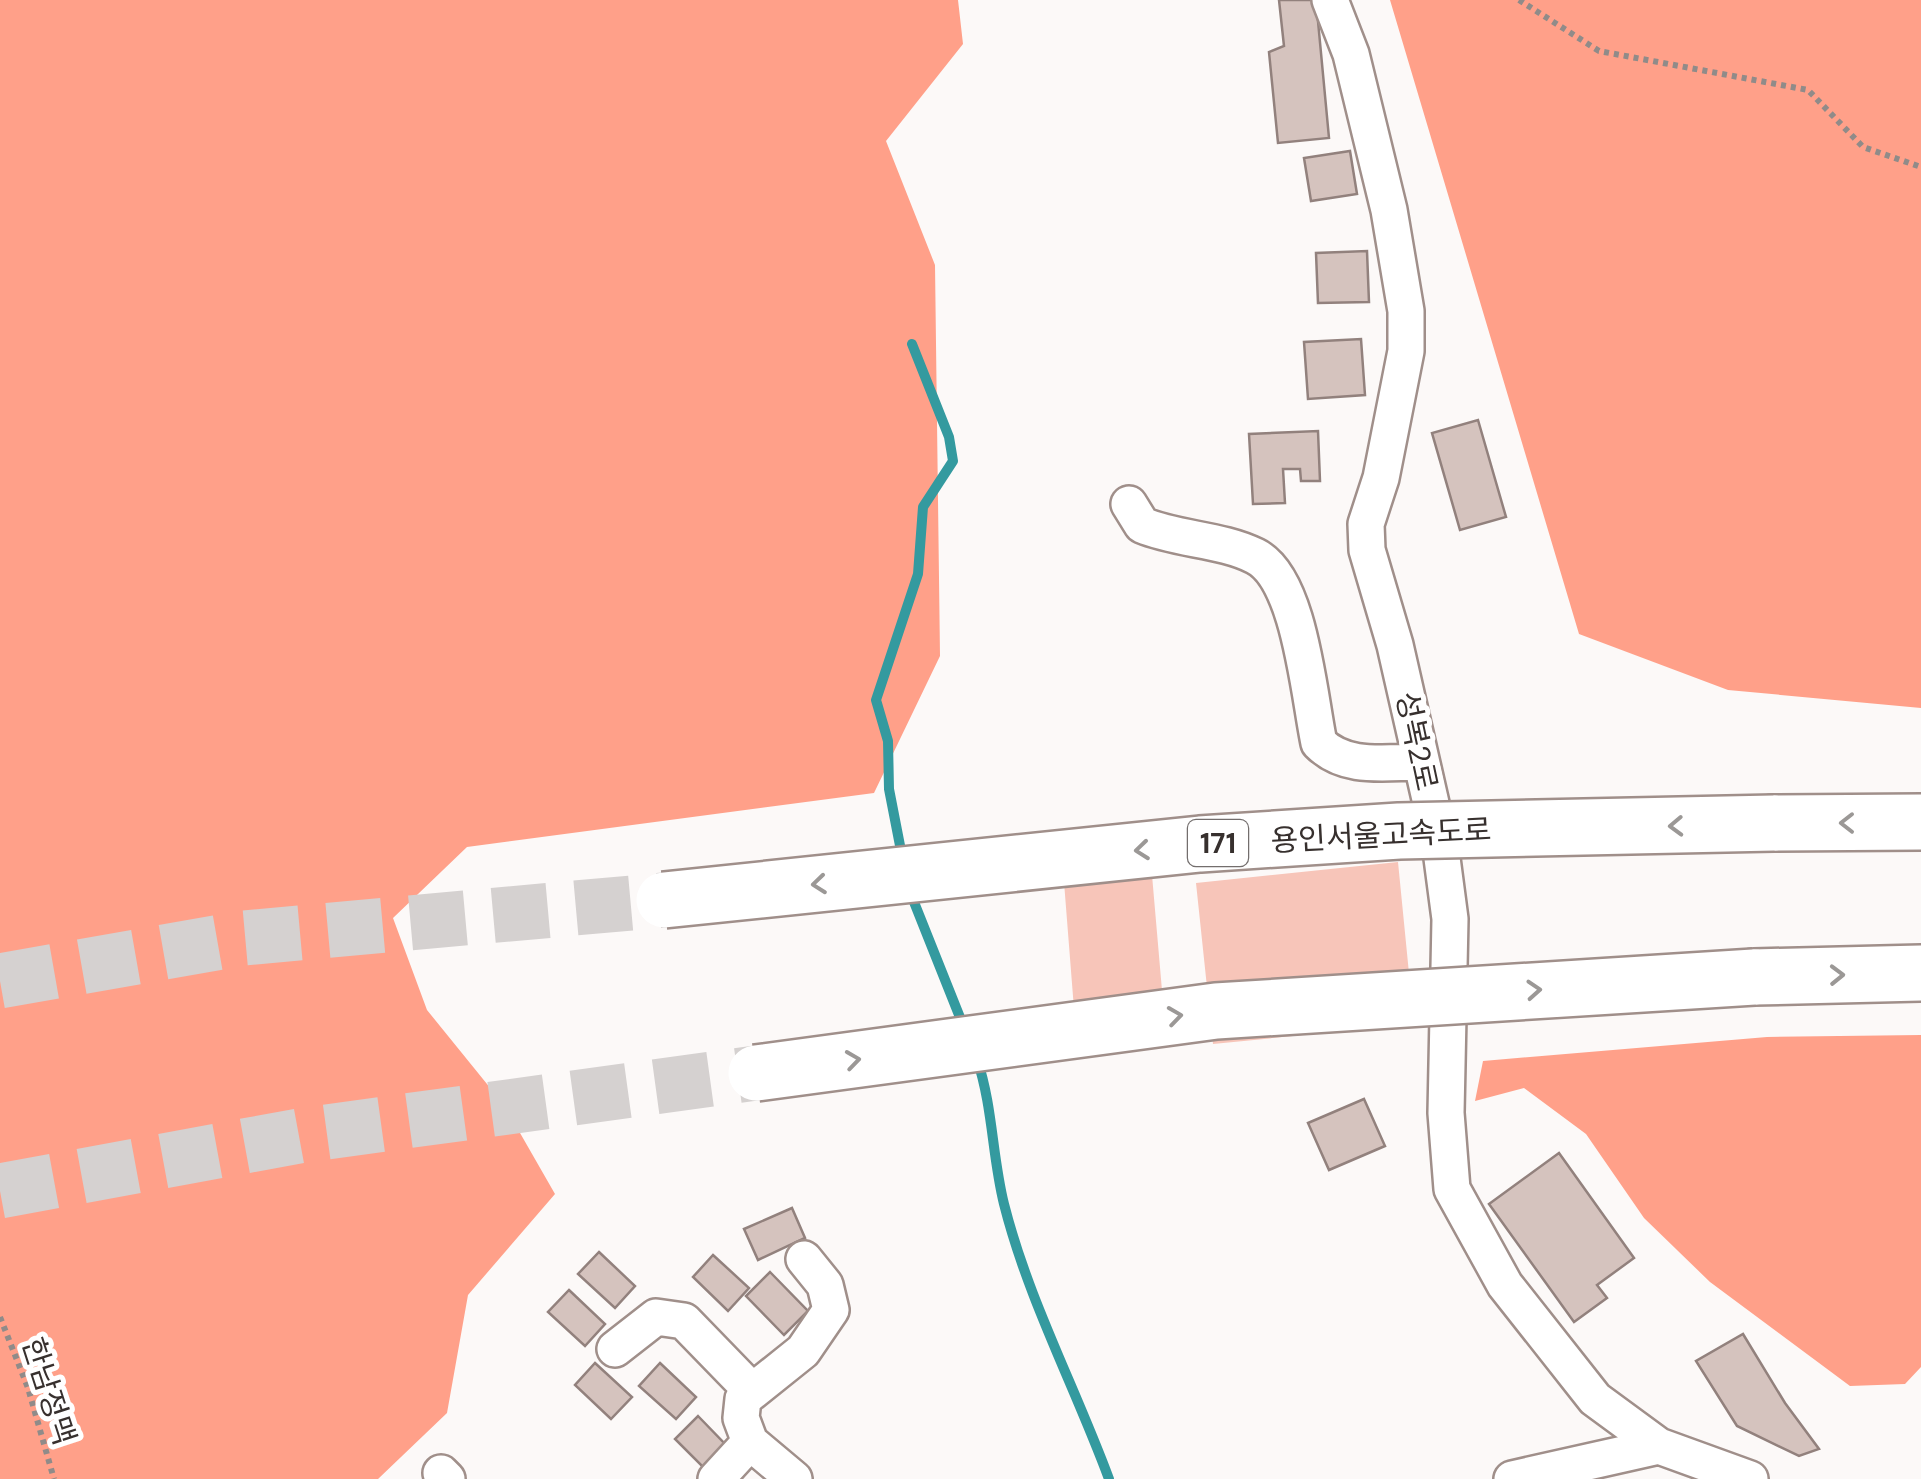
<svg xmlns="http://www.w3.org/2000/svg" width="1921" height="1479" viewBox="0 0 1921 1479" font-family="'DM Sans','Noto Sans KR',sans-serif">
  <rect width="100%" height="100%" fill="#fcf9f8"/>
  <!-- green -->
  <path fill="#f7c5b9" d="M1398,862L1414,1024L1213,1044L1196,883Z
    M1152,875L1163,1002L1074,1009L1064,882Z"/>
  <!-- forest -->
  <path fill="#ffa089" d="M0,0H958L963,44L886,141L935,265L940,656L874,793L467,847L393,918L427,1010L504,1105L555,1194L468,1295L447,1413L378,1479H0Z
    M1390,0H1921V708L1728,690L1579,634Z
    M1921,1035V1367L1905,1384L1850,1386L1710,1282L1644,1218L1586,1134L1524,1088L1475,1101L1483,1061L1767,1037Z"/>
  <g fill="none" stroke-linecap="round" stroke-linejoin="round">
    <!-- stream -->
    <path stroke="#349a9f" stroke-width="10" d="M903,861L889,789L888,741L876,700L918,574L923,507L953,461L949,437L912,344
      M910,892L965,1030
      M977,1059C993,1107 992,1156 1004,1204C1028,1299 1075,1387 1109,1479"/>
  </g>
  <!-- building -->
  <path fill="#d5c3be" stroke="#92817d" stroke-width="2.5" d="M1279,0H1316L1329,138L1278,143L1269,52L1284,46Z
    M1350,151L1357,194L1311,201L1304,158Z
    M1367,251L1369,302L1318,303L1316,253Z
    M1361,339L1365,395L1308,399L1304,342Z
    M1478,420L1506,517L1460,530L1432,433Z
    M1318,431L1320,481H1301L1300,469H1283L1285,503L1253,504L1249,434Z
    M1364,1099L1385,1146L1329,1170L1308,1123Z
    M1559,1153L1634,1258L1597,1285L1607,1298L1574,1322L1489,1204Z
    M792,1208L805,1238L758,1260L744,1229Z
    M599,1252L635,1286L615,1308L578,1274Z
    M713,1255L749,1288L728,1311L693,1277Z
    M770,1272L808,1311L784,1335L746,1296Z
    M569,1290L605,1324L585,1346L548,1312Z
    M1743,1334L1785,1403L1819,1449L1799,1456L1737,1426L1696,1361Z
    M595,1363L632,1397L611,1419L575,1385Z
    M660,1363L696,1397L676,1419L639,1386Z
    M698,1416L726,1445L704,1468L675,1439Z"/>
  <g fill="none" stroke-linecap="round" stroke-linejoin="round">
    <!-- highway-tunnel -->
    <path stroke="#d5d1d0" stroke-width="55" stroke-dasharray="55 28" stroke-linecap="butt" d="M0,981L244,938L664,900
      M0,1191L304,1135L756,1073"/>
    <defs>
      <path id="street" d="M1330,0L1351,54L1389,210L1406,311V351L1381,478L1366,524L1367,550L1395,645L1440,843L1450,919L1446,1113L1452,1189L1505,1285L1595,1399L1659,1446L1750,1479
        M1129,504L1142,525C1178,540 1221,539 1255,556C1300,578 1309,696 1319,743C1346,770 1385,762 1421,762
        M615,1349L656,1317L684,1321L752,1391
        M750,1442L741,1418L743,1399L803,1351L831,1310L825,1285L804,1259
        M441,1473L447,1479
        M716,1479L750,1442L794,1479
        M1512,1479L1659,1446"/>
      <path id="highway" d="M1774,823L1921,822
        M1754,977L1921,973"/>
    </defs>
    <!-- street casing -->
    <use href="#street" stroke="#a08f8a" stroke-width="40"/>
    <!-- highway casing -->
    <use href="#highway" stroke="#a08f8a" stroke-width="60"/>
    <!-- path -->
    <path stroke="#908b89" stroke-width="6" stroke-dasharray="5 5" stroke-linecap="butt" d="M1519,0L1599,51L1808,90L1863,147L1921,167
      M0,1317L28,1388L54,1479"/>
    <!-- street -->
    <use href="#street" stroke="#fff" stroke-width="35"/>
    <!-- highway -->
    <use href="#highway" stroke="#fff" stroke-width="55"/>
    <defs>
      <path id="highway-bridge" d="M664,900L1200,844L1399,831L1774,823
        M756,1073L1216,1011L1754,977"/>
    </defs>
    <!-- highway-bridge casing -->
    <use href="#highway-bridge" stroke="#a08f8a" stroke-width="60" stroke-linecap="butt"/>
    <!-- highway-bridge -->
    <use href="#highway-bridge" stroke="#fff" stroke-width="55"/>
  </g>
  <!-- one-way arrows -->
  <defs><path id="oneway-chevron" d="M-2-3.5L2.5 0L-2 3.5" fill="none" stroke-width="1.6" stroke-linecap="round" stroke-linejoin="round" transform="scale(2.5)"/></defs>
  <g stroke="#9b9896">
    <use href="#oneway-chevron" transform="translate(1847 823) rotate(180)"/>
    <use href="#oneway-chevron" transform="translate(1676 826) rotate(178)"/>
    <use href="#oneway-chevron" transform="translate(1142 850) rotate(174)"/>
    <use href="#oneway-chevron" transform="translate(819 884) rotate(174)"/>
    <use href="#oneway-chevron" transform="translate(1837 975) rotate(-1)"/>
    <use href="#oneway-chevron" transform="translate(1534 990) rotate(-4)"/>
    <use href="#oneway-chevron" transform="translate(1175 1016) rotate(-8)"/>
    <use href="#oneway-chevron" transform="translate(853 1060) rotate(-8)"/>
  </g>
  <g text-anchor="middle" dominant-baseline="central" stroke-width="10" stroke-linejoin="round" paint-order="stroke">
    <!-- shield labels -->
    <rect fill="#fff" stroke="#736e6d" stroke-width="2.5" x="1188" y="820" width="60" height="46" rx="8"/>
    <g font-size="28" font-weight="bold" fill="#37302e">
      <text x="1218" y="843">171</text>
    </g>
    <!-- street labels -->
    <g font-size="30" fill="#37302e" stroke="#fff">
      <text transform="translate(1417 741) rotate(78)">성복2로</text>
      <text transform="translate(1381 835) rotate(-3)">용인서울고속도로</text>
      <text transform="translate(49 1391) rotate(72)">한남정맥</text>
    </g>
  </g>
</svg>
